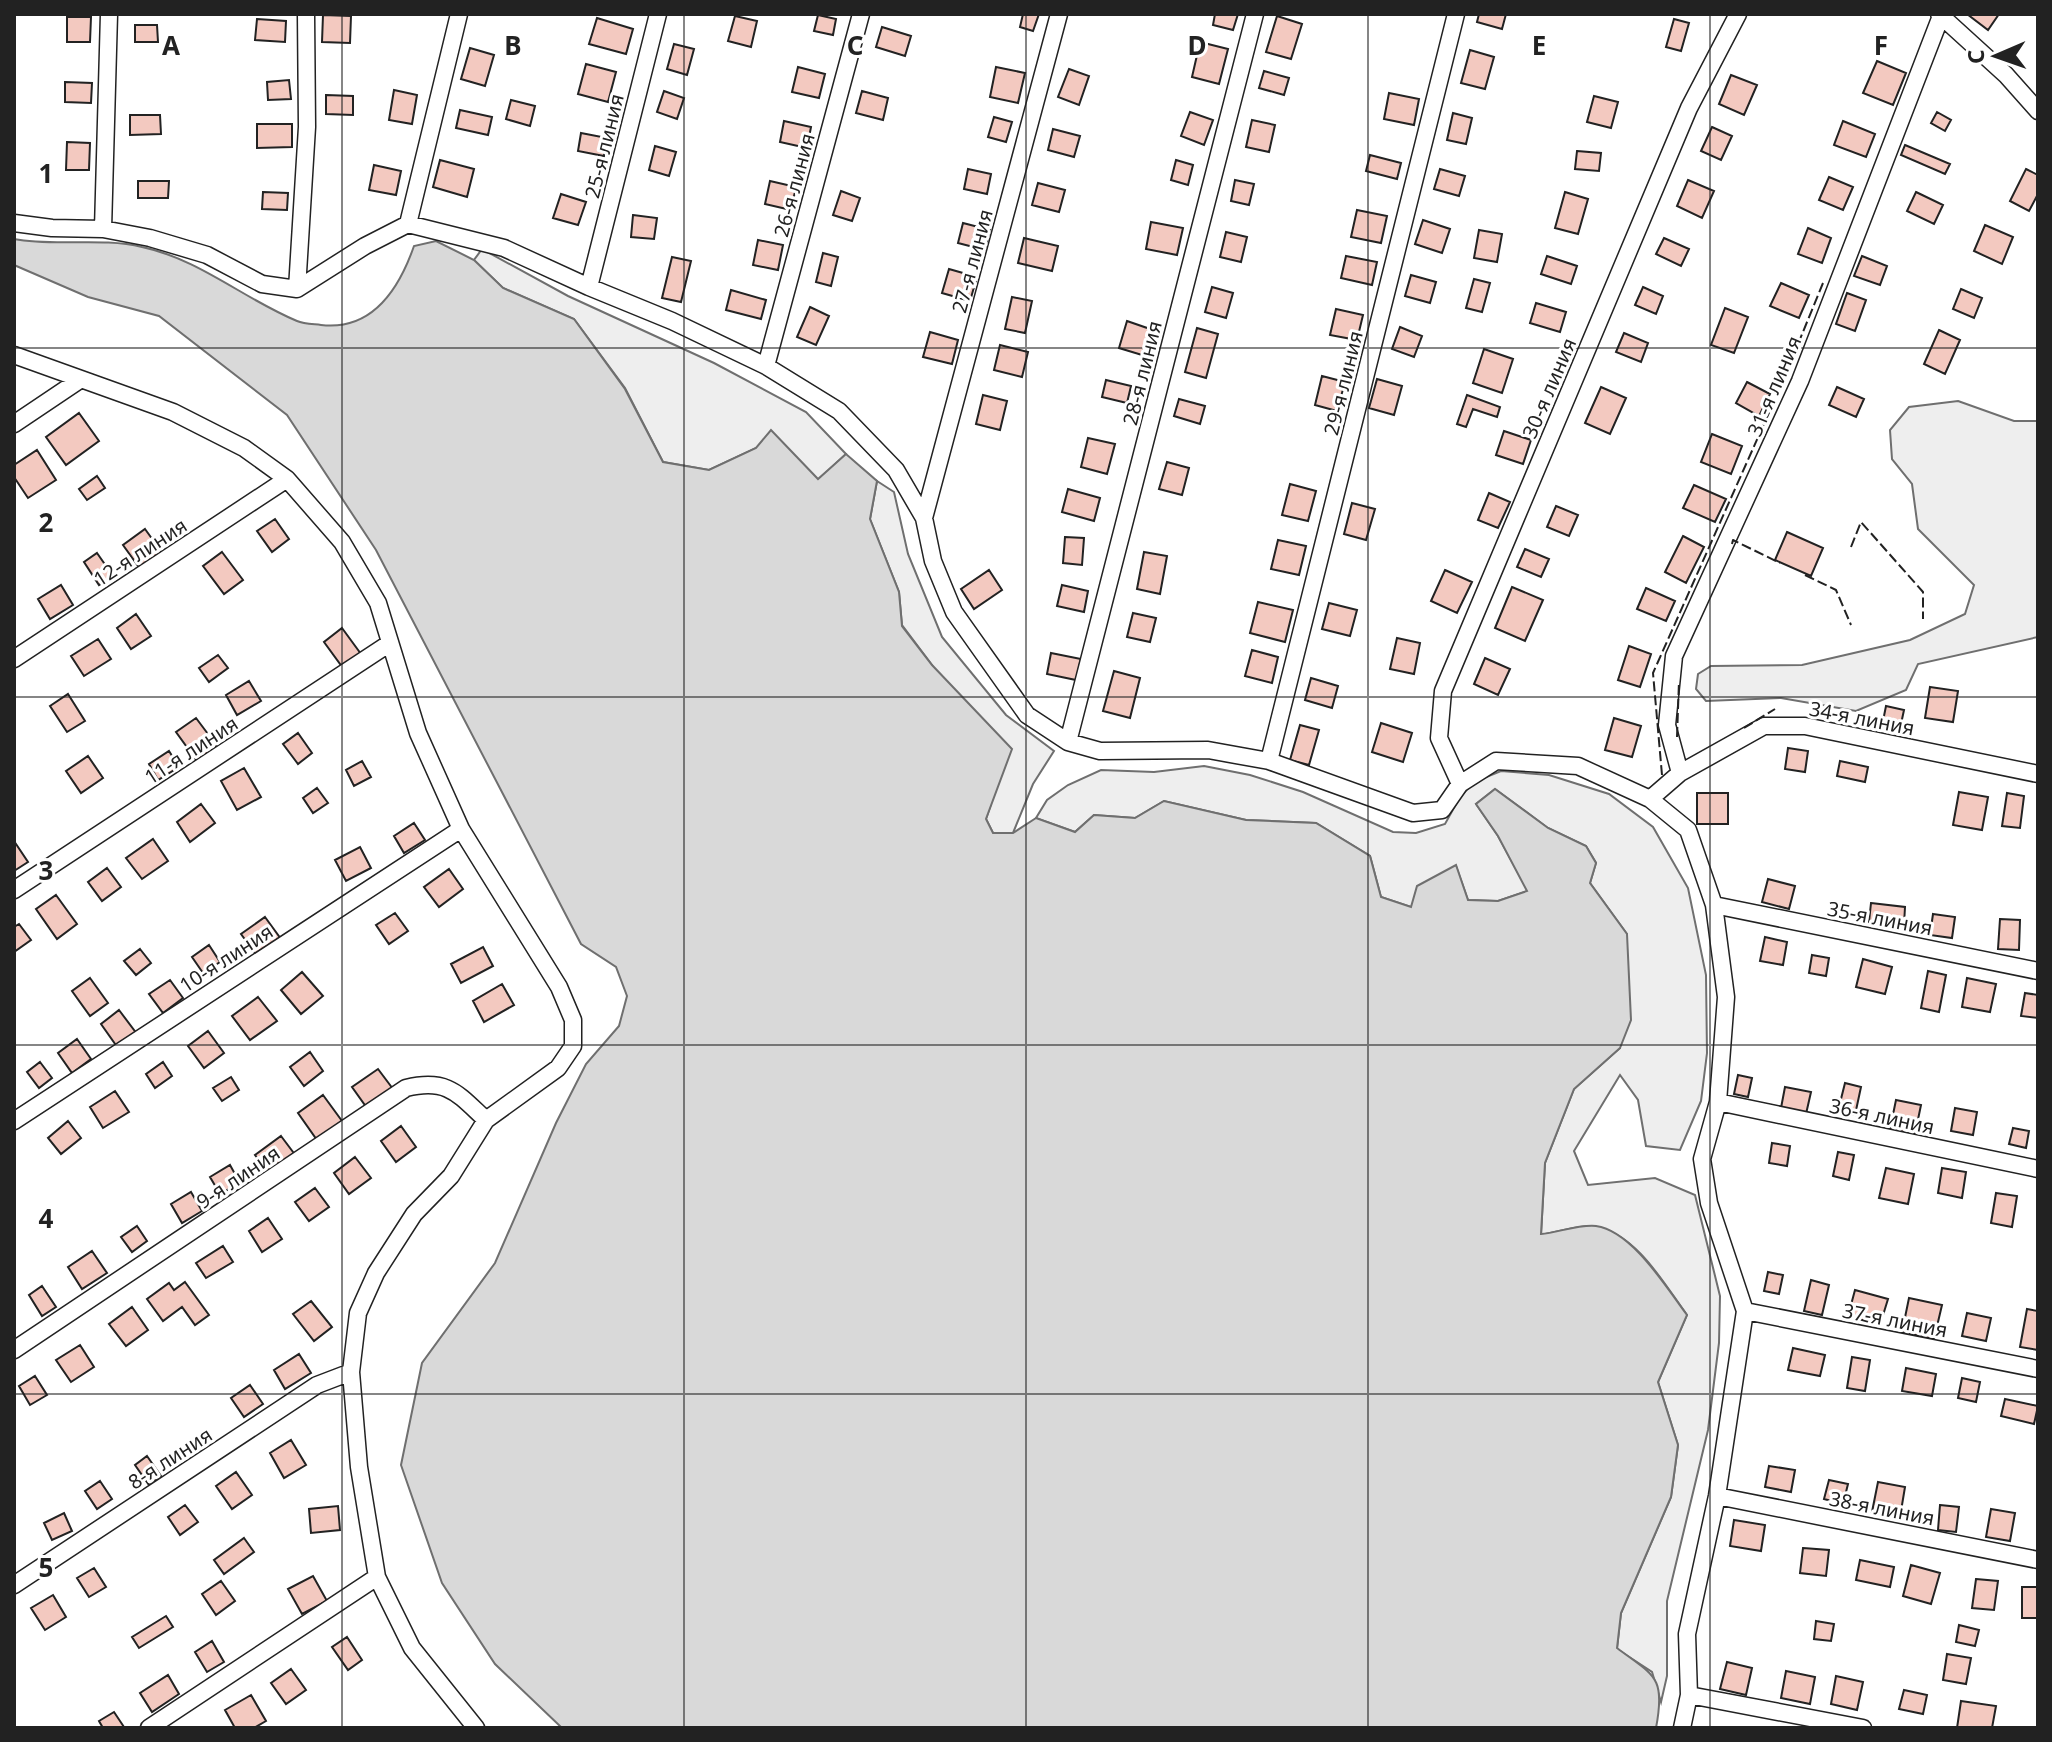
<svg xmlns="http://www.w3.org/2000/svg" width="2052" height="1742" viewBox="0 0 2052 1742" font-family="'Noto Sans',sans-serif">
  <rect width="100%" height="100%" fill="#fff"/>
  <!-- green -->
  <path fill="#eee" stroke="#6f6f6f" stroke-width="2" d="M482,249L568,296L714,363L806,412L846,454L818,480L799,462L756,448L709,470L663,462L625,388L574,319L503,288L474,260Z
    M1958,401L2014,421H2038V637L1918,664L1906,690L1856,711L1781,698L1706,701L1696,689L1698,674L1711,666L1802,665L1910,640L1965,614L1974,585L1918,529L1912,484L1892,459L1890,430L1909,407Z
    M877,481L894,492L908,554L942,637L1006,715L1054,751L1033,784L1013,833H993L986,819L991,804L932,665L902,625L899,592L870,519Z
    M1204,766L1250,775L1303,792L1393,832L1416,833L1445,824L1460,797L1474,782L1501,771L1549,775L1609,794L1653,827L1688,888L1706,975L1707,1053L1701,1101L1680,1150L1646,1146L1638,1100L1620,1075L1574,1151L1588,1185L1655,1178L1695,1195L1720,1296L1719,1343L1708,1430L1667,1601V1676L1661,1702L1652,1672L1617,1649L1621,1613L1671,1497L1678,1445L1658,1382L1687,1315C1664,1284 1638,1236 1597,1227C1581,1224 1557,1232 1541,1235L1545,1163L1574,1089L1620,1048L1627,934L1590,883L1596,863L1586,846L1548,828L1495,789L1476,804L1498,836L1528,891L1498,901L1468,900L1456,866L1411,907L1381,897L1370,856L1316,823L1246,820L1164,801L1135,818L1094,815L1075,832L1036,818L1047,800L1068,785L1101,770L1154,772Z"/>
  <!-- water -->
  <path fill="#d9d9d9" stroke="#6f6f6f" stroke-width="2" d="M14,239C56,247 100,237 142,247C199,259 244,299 297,321C304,324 313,324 321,325C372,331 399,289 414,246L436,241L474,260L503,288L574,319L625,389L663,462L709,470L756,448L771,430L818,479L846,454L877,481L870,519L899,592L902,626L932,665L1012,749L986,819L993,833H1013L1036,818L1075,832L1094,815L1135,818L1164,801L1246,820L1316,823L1370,856L1381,897L1411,907L1417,886L1456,865L1468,900L1498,901L1527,891L1498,836L1476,804L1495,789L1548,828L1586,846L1596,863L1590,883L1627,934L1631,1020L1620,1048L1574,1089L1545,1163L1541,1234C1557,1233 1579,1224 1596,1226C1632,1231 1666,1287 1687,1315L1658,1382L1678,1445L1671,1497L1621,1613L1617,1648C1654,1676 1666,1676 1656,1728H562L495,1664L442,1583L401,1465L422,1363L495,1263L556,1123L586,1064L619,1026L627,996L616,967L581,944L376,550L287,415L159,316L88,297L14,265Z"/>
  <!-- building -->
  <path fill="#f3c9c0" stroke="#222" stroke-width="2" d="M1023,14H1039L1033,31L1020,27Z
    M1215,14H1238L1233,30L1213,25Z
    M1479,14H1506L1502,29L1477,22Z
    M1967,14H1999L1988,30Z
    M323,15L351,16L350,43L322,42Z
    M818,15L836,19L833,35L814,31Z
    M735,16L757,21L751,47L728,41Z
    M1277,16L1302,24L1291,59L1266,52Z
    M67,17H91L90,42H67Z
    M597,18L633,29L626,54L589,44Z
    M257,19L286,21L285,42L255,40Z
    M1674,19L1689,23L1681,51L1666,47Z
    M135,25H157L158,42H135Z
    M882,27L911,36L905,56L876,47Z
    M1200,42L1228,49L1219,84L1192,77Z
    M674,44L694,49L687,75L667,69Z
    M470,48L494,55L485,86L461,79Z
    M1470,50L1494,57L1485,89L1461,83Z
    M1877,61L1906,73L1893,105L1863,93Z
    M586,64L616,72L608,102L578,94Z
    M798,67L825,74L819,98L792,92Z
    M996,67L1025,73L1018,103L990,97Z
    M1069,69L1089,76L1079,105L1058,97Z
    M1264,71L1289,78L1284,95L1259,88Z
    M1731,75L1757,85L1744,115L1719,104Z
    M289,80L291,99L268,100L267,82Z
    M65,82L92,83L91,103L65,102Z
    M394,90L417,95L412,124L389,120Z
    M664,91L684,98L677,119L657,112Z
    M862,91L888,98L883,120L856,113Z
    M1389,93L1419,99L1414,125L1384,119Z
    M326,95L353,96V115L326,114Z
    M1594,96L1618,102L1611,128L1587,122Z
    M511,100L535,106L530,126L506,119Z
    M460,110L492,117L488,135L456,128Z
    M1190,112L1213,120L1204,145L1181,136Z
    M1937,112L1951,120L1945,131L1931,123Z
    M1453,113L1472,118L1466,144L1447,140Z
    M130,115H160L161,134L130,135Z
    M994,117L1012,122L1006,142L988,137Z
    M1252,120L1275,125L1269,152L1246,147Z
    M784,121L811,127L807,148L780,142Z
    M1843,121L1875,134L1866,157L1834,145Z
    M257,124H292V147L257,148Z
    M1712,127L1732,136L1721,160L1701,151Z
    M1053,129L1080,136L1074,157L1048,150Z
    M581,133L607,138L604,156L578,151Z
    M67,142L90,143L89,170H66Z
    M1905,145L1950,164L1945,174L1901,155Z
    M655,146L676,152L669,176L649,170Z
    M1577,151L1601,153L1599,171L1575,169Z
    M1370,155L1401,163L1397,179L1366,171Z
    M440,160L474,169L467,197L433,187Z
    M1176,160L1193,165L1188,185L1171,180Z
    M374,165L401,171L396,195L369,190Z
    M968,169L991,174L987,194L964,189Z
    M1440,169L1465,176L1459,196L1434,189Z
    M2026,169L2038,175V194L2029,211L2010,201Z
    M1829,177L1853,187L1843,210L1819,200Z
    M1235,180L1254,184L1249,205L1231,201Z
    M1688,180L1714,191L1702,218L1677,206Z
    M138,181H169L168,198H138Z
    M770,181L796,187L791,210L765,204Z
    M1038,183L1065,190L1059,212L1032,205Z
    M841,191L860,198L852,221L833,215Z
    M263,192L288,193L287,210L262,209Z
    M1565,192L1588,199L1578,234L1555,228Z
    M1916,192L1943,205L1934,224L1907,211Z
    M561,194L586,202L578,225L553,218Z
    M1357,210L1387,216L1381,243L1351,237Z
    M633,215L657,218L654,239L631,237Z
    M1423,220L1450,229L1442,253L1415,244Z
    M1151,222L1183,228L1177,255L1146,249Z
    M963,223L990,230L985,250L958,243Z
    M1985,225L2013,237L2002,264L1974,251Z
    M1808,228L1831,238L1822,263L1798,254Z
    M1479,230L1502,234L1497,262L1474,258Z
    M1226,232L1247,237L1241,262L1220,257Z
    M1024,238L1058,246L1052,271L1018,263Z
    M1664,238L1689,249L1681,266L1656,254Z
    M758,240L783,245L778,270L753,265Z
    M823,253L838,257L831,286L816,282Z
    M1346,256L1377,262L1372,285L1341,278Z
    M1547,256L1577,266L1571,284L1541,274Z
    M1862,256L1887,266L1880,285L1854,276Z
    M672,257L691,261L681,302L662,298Z
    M949,269L977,277L970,301L942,293Z
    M1411,275L1436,282L1430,303L1405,296Z
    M1474,279L1490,283L1482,312L1466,308Z
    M1781,283L1809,295L1799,318L1770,306Z
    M1212,287L1233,293L1226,318L1205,312Z
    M1643,287L1663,296L1656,314L1635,305Z
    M1961,289L1982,298L1974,318L1953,309Z
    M731,290L766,300L761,319L726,310Z
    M1847,293L1866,300L1855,331L1836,324Z
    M1012,297L1032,301L1025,333L1005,329Z
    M1536,303L1566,312L1560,332L1530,323Z
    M810,307L829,316L816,345L797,337Z
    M1725,308L1748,317L1734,353L1711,345Z
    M1336,309L1363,315L1357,340L1330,335Z
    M1127,321L1150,329L1142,355L1119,348Z
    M1400,327L1422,336L1414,357L1392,349Z
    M1197,328L1218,334L1206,378L1185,372Z
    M1939,330L1960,340L1945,374L1924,364Z
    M930,332L958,340L952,364L923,357Z
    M1624,333L1648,343L1641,362L1616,352Z
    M1000,345L1028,352L1022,377L994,370Z
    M1484,349L1513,359L1502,393L1473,383Z
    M1322,376L1345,382L1337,411L1315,405Z
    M1377,379L1402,386L1394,415L1369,408Z
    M1106,380L1131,386L1127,403L1102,397Z
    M1747,382L1770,394L1759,416L1736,403Z
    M1601,387L1626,398L1610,434L1585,423Z
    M1837,387L1864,399L1856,417L1829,405Z
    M983,395L1007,401L1000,430L976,424Z
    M1467,395L1500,407L1497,417L1473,409L1466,427L1457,424Z
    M1179,399L1205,406L1200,424L1174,416Z
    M79,413L99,441L66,465L46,437Z
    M1504,431L1531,440L1523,464L1496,455Z
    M1712,434L1742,446L1731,474L1701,462Z
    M1088,438L1115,444L1107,474L1081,467Z
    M37,450L56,480L28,498L14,477V465Z
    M1167,462L1189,468L1182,495L1159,489Z
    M97,476L105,488L87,500L79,489Z
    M1290,484L1316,491L1308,521L1282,515Z
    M1694,485L1726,499L1715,522L1683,508Z
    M1068,489L1100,498L1094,521L1062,512Z
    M1489,493L1510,502L1498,528L1478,520Z
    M1352,503L1375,509L1366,540L1344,534Z
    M1556,506L1578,515L1569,536L1547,527Z
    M275,519L289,539L272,552L257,531Z
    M145,529L163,554L141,570L123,545Z
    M1787,532L1823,548L1811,576L1775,560Z
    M1683,536L1704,547L1686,583L1665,572Z
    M1065,537L1084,538L1082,565L1063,563Z
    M1278,540L1306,546L1299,575L1271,569Z
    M1525,549L1549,559L1541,577L1517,567Z
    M222,552L243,580L224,594L203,566Z
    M1144,552L1167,556L1160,594L1137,589Z
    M97,553L113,576L99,585L84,562Z
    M989,570L1002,590L974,609L961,589Z
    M1445,570L1472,582L1457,613L1431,601Z
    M61,585L73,605L50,619L38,599Z
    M1062,585L1088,591L1084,612L1057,606Z
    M1512,587L1543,600L1525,641L1495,628Z
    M1646,588L1675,601L1666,621L1637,609Z
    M1258,602L1293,610L1285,642L1250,633Z
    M1329,603L1357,610L1350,636L1322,629Z
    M1133,613L1156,618L1150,642L1127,637Z
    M136,614L151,636L131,649L117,628Z
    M342,628L361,654L343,668L324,642Z
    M1397,638L1420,643L1414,674L1390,669Z
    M98,639L111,659L84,676L71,656Z
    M1629,646L1651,654L1640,687L1618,680Z
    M1252,650L1278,657L1272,683L1245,676Z
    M1051,653L1081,659L1076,680L1047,674Z
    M218,655L228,668L209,682L199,668Z
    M1485,658L1510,669L1498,695L1474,684Z
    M1114,671L1140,678L1130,718L1103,711Z
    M1311,678L1338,686L1332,708L1305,700Z
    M249,681L261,701L237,715L226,695Z
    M1930,687L1958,691L1953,722L1925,718Z
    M68,694L85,721L67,732L50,706Z
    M1886,706L1904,710L1901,724L1883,721Z
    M196,718L217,746L197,761L176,732Z
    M1614,718L1641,726L1632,757L1605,750Z
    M1381,723L1412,733L1403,762L1372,752Z
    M1300,725L1319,730L1309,765L1290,760Z
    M298,733L312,753L298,764L283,744Z
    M1788,748L1808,751L1805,772L1785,769Z
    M169,751L179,767L158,780L149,764Z
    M88,756L103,778L81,793L66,771Z
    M362,761L371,777L354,786L346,770Z
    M1840,761L1868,767L1865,782L1837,776Z
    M244,768L261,797L237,810L221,781Z
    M317,788L328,803L313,813L303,798Z
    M1959,792L1988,797L1982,830L1953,825Z
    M1697,793H1728V824H1697Z
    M2007,793L2024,796L2020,828L2002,826Z
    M201,804L215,823L190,842L177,822Z
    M414,823L425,840L404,853L394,836Z
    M153,839L168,861L142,879L126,858Z
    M14,841L28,862L14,871Z
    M360,847L371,868L346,881L335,860Z
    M107,868L121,887L102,901L88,882Z
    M449,869L463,889L439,907L424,887Z
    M1768,879L1795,886L1789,909L1762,902Z
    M56,895L77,924L57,939L36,909Z
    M1871,903L1905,907L1904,925L1869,922Z
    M395,913L408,931L389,944L376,925Z
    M1933,914L1955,917L1952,938L1930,935Z
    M265,917L281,939L257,956L241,934Z
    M2000,919L2020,920L2019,950L1998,949Z
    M19,924L31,940L14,952V927Z
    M1765,937L1787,942L1783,965L1760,961Z
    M209,945L220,962L203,973L192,957Z
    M483,947L493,966L461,983L451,964Z
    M140,949L151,963L136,975L124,961Z
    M1812,955L1829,958L1826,976L1809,973Z
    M1863,959L1892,967L1885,994L1856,987Z
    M1928,971L1946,975L1939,1012L1921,1008Z
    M302,972L323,996L301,1014L281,990Z
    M90,978L108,1003L90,1016L72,991Z
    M1967,978L1996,984L1990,1012L1962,1007Z
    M170,980L183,998L163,1013L149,994Z
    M502,984L514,1005L484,1022L473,1001Z
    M2025,993L2038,995V1018L2021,1016Z
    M258,997L277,1021L250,1040L232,1016Z
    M119,1010L137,1034L118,1048L101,1024Z
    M208,1031L224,1053L204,1068L188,1046Z
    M77,1039L91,1059L72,1073L58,1053Z
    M310,1052L323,1071L304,1086L290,1067Z
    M40,1062L52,1078L39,1088L27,1072Z
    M163,1062L172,1076L155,1088L146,1074Z
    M378,1069L393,1089L367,1108L352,1087Z
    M1738,1075L1752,1078L1748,1097L1734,1094Z
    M231,1077L239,1090L222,1101L213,1088Z
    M1845,1083L1861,1087L1855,1115L1838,1111Z
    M1785,1087L1811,1092L1806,1114L1781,1108Z
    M115,1091L129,1112L103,1128L90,1107Z
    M323,1095L342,1121L317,1140L298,1113Z
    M1896,1100L1921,1105L1915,1134L1890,1129Z
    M1955,1108L1977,1112L1973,1135L1951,1131Z
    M68,1121L81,1138L61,1154L48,1138Z
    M401,1126L416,1147L396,1162L381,1141Z
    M2013,1128L2029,1131L2026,1148L2009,1144Z
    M281,1136L296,1156L270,1175L255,1155Z
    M1772,1143L1790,1146L1787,1166L1769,1163Z
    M1838,1152L1854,1155L1849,1180L1833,1176Z
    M355,1157L371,1178L349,1194L334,1173Z
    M230,1165L240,1183L220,1194L210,1177Z
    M1886,1168L1914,1174L1908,1204L1879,1198Z
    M1942,1168L1966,1172L1962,1198L1938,1193Z
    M315,1188L329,1207L309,1221L295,1202Z
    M191,1192L202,1211L182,1223L171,1204Z
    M1996,1193L2017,1196L2012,1227L1991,1223Z
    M268,1218L282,1239L262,1252L249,1231Z
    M137,1226L147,1241L132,1252L121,1237Z
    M223,1246L233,1262L206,1278L196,1263Z
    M92,1251L107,1273L82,1289L68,1267Z
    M1768,1272L1783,1275L1779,1294L1764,1291Z
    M1811,1280L1829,1285L1822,1315L1804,1311Z
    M185,1282L209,1315L195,1325L182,1307L163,1321L147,1299L169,1283L174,1290Z
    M42,1286L56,1307L42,1316L29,1295Z
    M1855,1290L1888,1299L1880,1325L1848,1316Z
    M1909,1298L1942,1305L1934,1339L1902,1332Z
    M311,1301L332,1327L314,1341L293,1314Z
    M132,1307L148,1330L126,1346L109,1324Z
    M2027,1309L2038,1311V1350L2020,1347Z
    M1967,1313L1991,1318L1986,1341L1962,1336Z
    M80,1345L94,1367L71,1382L56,1360Z
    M1793,1348L1825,1355L1820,1376L1788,1370Z
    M299,1354L311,1373L285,1389L274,1370Z
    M1852,1357L1870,1360L1865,1391L1847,1388Z
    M1906,1368L1936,1374L1932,1396L1902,1391Z
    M35,1376L47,1395L30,1405L19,1386Z
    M1962,1378L1980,1382L1976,1402L1958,1398Z
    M250,1385L263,1404L244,1417L231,1398Z
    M2005,1399L2038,1406L2034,1424L2001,1416Z
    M291,1440L306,1465L284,1478L270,1453Z
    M147,1456L161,1476L149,1485L135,1465Z
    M1769,1466L1795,1470L1791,1492L1765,1487Z
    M236,1472L252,1495L232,1509L216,1486Z
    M1829,1480L1848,1484L1843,1504L1824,1499Z
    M100,1481L112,1499L97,1509L85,1491Z
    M1878,1482L1905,1487L1900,1517L1872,1512Z
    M185,1505L198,1522L180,1535L168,1517Z
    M1940,1505L1959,1507L1956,1532L1938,1530Z
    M338,1506L340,1530L311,1533L309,1509Z
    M1991,1509L2015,1513L2010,1541L1986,1537Z
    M64,1513L72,1531L52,1540L44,1523Z
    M1734,1520L1765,1525L1761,1551L1730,1546Z
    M244,1538L254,1552L224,1574L214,1560Z
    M1803,1548L1829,1550L1826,1576L1800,1573Z
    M1860,1560L1894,1567L1890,1587L1856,1580Z
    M1911,1565L1940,1573L1931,1604L1903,1596Z
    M94,1568L106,1587L89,1597L77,1578Z
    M313,1576L327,1601L302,1614L288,1589Z
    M1976,1579L1998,1581L1994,1610L1972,1608Z
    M221,1581L235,1601L216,1615L202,1594Z
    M2022,1587H2038V1618H2022Z
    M53,1595L66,1617L45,1630L31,1608Z
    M166,1616L173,1627L139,1648L132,1637Z
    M1816,1621L1834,1624L1831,1641L1814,1639Z
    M1959,1625L1979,1630L1975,1646L1956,1642Z
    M347,1637L362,1660L348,1670L332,1647Z
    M212,1641L224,1662L207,1672L195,1652Z
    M1947,1654L1971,1658L1966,1684L1943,1680Z
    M1727,1662L1752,1668L1746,1695L1720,1689Z
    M291,1669L306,1690L286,1704L271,1683Z
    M1786,1671L1815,1677L1810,1704L1781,1698Z
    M168,1675L179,1694L152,1712L140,1693Z
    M1836,1676L1863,1682L1857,1710L1831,1704Z
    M1904,1690L1927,1695L1923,1714L1899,1709Z
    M251,1695L266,1721L254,1728H235L225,1710Z
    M1961,1701L1996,1706L1992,1728H1957Z
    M114,1712L124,1727L103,1728L99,1721Z"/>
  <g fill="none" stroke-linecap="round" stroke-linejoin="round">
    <defs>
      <path id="street" d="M1939,14L2006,75L2038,111
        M14,223L52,228L103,229L150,238L207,255L262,284L297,289L365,246L408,224L504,248L589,287L672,321L766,366L839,411L896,470L924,518L933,561L954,612L1027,715L1068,742L1100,751L1208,750L1269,761L1413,813L1442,810L1460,784L1496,761L1578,766L1650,799L1688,830L1714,905L1726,997L1718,1102L1702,1159L1709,1203L1745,1311L1717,1496L1687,1634L1689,1695L1682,1728
        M408,224L459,14
        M103,229L109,14
        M589,287L658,14
        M297,289L307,127L306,14
        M14,355L173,412L244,448L287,479L342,542L378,603L418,733L461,829L559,987L573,1020V1046L558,1068L486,1120L451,1176L414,1214L376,1273L358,1313L351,1372L359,1467L377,1577L412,1648L476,1728
        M766,366L861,14
        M14,424L81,379
        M924,518L1059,14
        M14,659L287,479
        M1068,742L1255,14
        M1269,761L1456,14
        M1680,773L1667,725L1674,656L1800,381L1941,16
        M1460,784L1439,738L1443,691L1689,108L1738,14
        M1650,799L1680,773L1764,726H1805L2038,774
        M14,890L390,643
        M1714,905L2038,971
        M1718,1102L2038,1169
        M14,1121L461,829
        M1745,1311L2038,1369
        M14,1350L406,1088C448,1078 458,1094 486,1120
        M1717,1496L2038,1560
        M14,1585L317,1385L351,1372
        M1689,1695L1863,1728
        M149,1728L377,1577"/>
    </defs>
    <!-- street casing -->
    <use href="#street" stroke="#222" stroke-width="19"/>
    <!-- street -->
    <use href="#street" stroke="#fff" stroke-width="16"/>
    <!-- fence -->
    <path stroke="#222" stroke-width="2" stroke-dasharray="10 4" stroke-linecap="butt" d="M1732,544L1733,540L1780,563
      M1851,547L1861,522L1923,592V619
      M1805,575L1836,590L1851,625
      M1744,728L1775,709
      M1677,737L1679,681
      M1662,775L1653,673L1780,388L1823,283"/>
  </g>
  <!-- grid -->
  <path fill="none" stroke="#222" stroke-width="2" stroke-opacity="0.55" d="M342,14V1728M684,14V1728M1026,14V1728M1368,14V1728M1710,14V1728M14,348H2038M14,697H2038M14,1045H2038M14,1394H2038"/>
  <g text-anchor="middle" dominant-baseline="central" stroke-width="6" stroke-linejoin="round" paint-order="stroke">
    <!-- street labels -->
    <g font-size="20" fill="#222" stroke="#fff">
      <text transform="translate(604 146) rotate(-76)">25-я линия</text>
      <text transform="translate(794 185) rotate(-75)">26-я линия</text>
      <text transform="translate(972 261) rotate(-75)">27-я линия</text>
      <text transform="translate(1142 373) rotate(-76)">28-я линия</text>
      <text transform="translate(1343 383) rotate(-76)">29-я линия</text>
      <text transform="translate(1774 386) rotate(-67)">31-я линия</text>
      <text transform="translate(1549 388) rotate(-67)">30-я линия</text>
      <text transform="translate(140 552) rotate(-33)">12-я линия</text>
      <text transform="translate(1862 718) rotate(11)">34-я линия</text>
      <text transform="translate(191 750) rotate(-33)">11-я линия</text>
      <text transform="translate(1880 918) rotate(11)">35-я линия</text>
      <text transform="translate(226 958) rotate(-33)">10-я линия</text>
      <text transform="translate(1882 1116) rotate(12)">36-я линия</text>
      <text transform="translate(238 1177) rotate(-34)">9-я линия</text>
      <text transform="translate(1895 1320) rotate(11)">37-я линия</text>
      <text transform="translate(170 1458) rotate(-33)">8-я линия</text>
      <text transform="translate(1882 1508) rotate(11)">38-я линия</text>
    </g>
  </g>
  <g font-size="26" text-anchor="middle" font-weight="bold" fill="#222" stroke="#fff" stroke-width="6" stroke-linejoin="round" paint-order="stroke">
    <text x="171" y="55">A</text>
    <text x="513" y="55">B</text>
    <text x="855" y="55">C</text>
    <text x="1197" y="55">D</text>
    <text x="1539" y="55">E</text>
    <text x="1881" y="55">F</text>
    <text x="46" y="183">1</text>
    <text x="46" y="532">2</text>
    <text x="46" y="880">3</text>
    <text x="46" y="1228">4</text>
    <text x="46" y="1577">5</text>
  </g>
  <!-- border -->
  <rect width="2052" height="1742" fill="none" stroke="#222222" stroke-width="32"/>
  <!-- north arrow -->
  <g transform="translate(1996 56) rotate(268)" stroke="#ffffff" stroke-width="6" paint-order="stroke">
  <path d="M0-6L14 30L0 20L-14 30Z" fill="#222222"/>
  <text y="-12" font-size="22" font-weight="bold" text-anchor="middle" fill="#222222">С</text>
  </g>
</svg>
